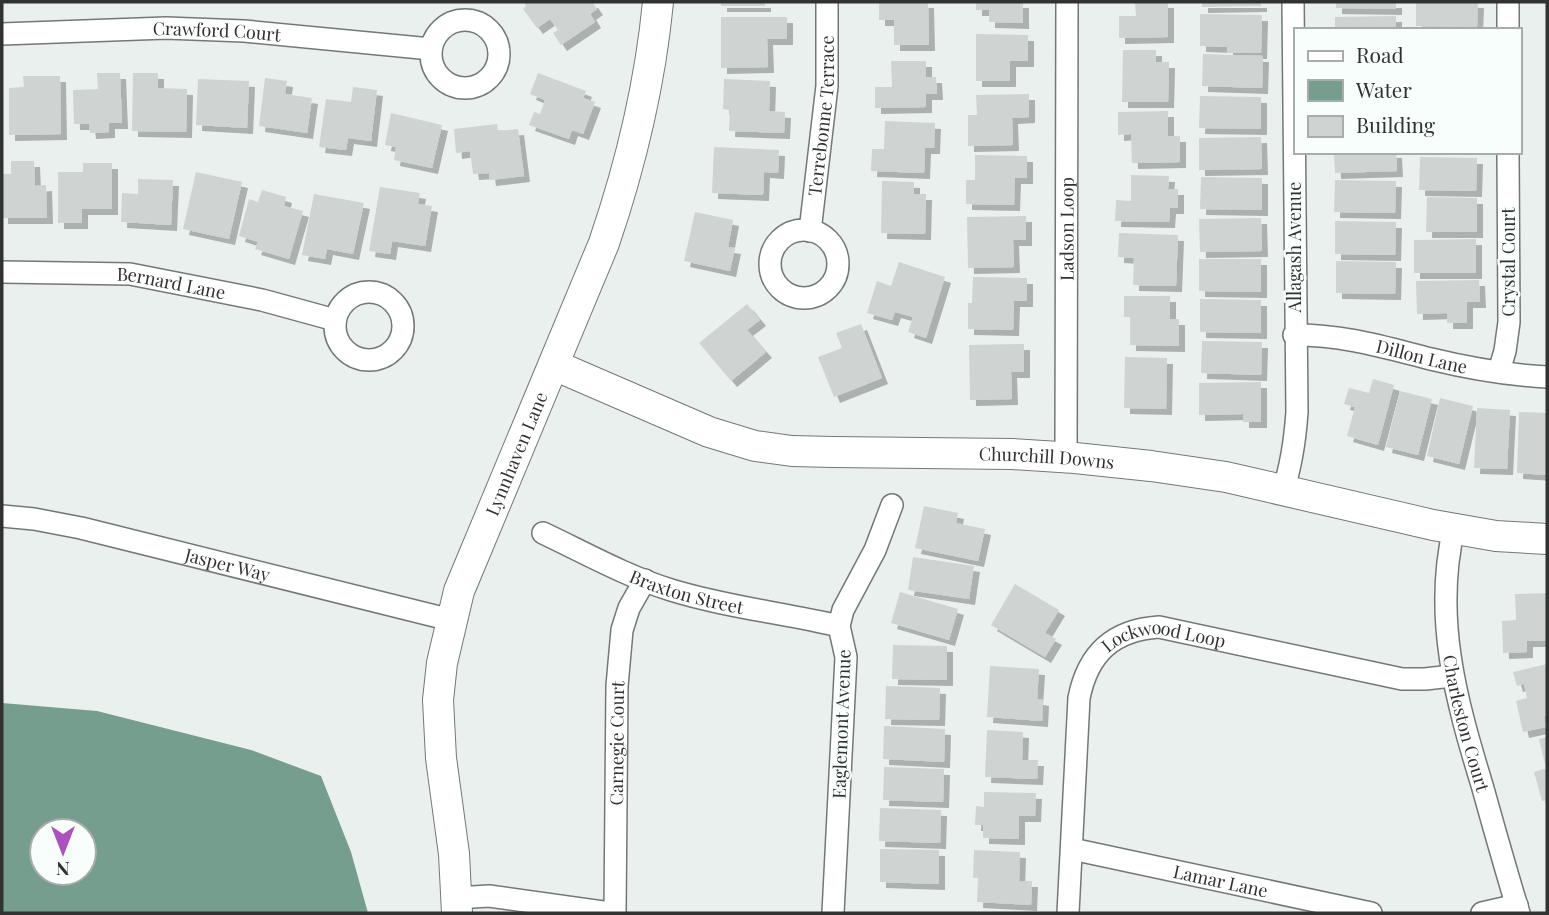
<svg xmlns="http://www.w3.org/2000/svg" width="1549" height="915" viewBox="0 0 1549 915" font-family="'Playfair Display',serif">
  <defs>
    <filter id="shadow"><feDropShadow dx="6" dy="6" stdDeviation="0" flood-color="#0004"/></filter>
  </defs>
  <rect width="100%" height="100%" fill="#eaf0ee"/>
  <!-- water -->
  <path fill="#759e8f" fill-rule="evenodd" d="M2,703L97,711L251,750L321,776L351,852L368,913H2ZM42,831H84V873H42Z"/>
  <!-- building -->
  <path fill="#cfd4d2" filter="url(#shadow)" d="M524,2H592L597,9L590,14L595,22L561,45L553,33L558,30L550,19L537,28L523,9L526,6Z
    M721,2H765V6H721Z
    M879,2H928L929,45H894V20H879Z
    M976,2H1023V23L989,22V10H976Z
    M1135,2H1168V37L1119,38V16H1136Z
    M1202,2H1261V6L1202,7Z
    M1336,2H1396V9L1336,8Z
    M1416,2H1478L1477,27L1416,26Z
    M1200,14L1262,15L1261,53H1227V47L1200,46Z
    M1396,16V30H1335V17Z
    M721,17H787V39H767L768,67L721,68Z
    M976,34L1028,35V61H1010V81H976Z
    M1123,50H1156V62H1169L1168,102H1122Z
    M1203,54L1263,56L1262,88L1202,86Z
    M891,61H926V77H936L937,94H926V107L875,108V87H892Z
    M97,73H120L122,123H109V132L90,133L89,124H74L73,90L98,89Z
    M133,73H158V88L187,89L186,132L132,131Z
    M538,73L586,91L583,98L595,102L583,134L572,130L569,139L529,125L534,112L540,114L545,100L530,94Z
    M23,76H60L61,134L9,135V88L24,87Z
    M265,78L287,81L285,94L312,98L307,133L259,126Z
    M198,79L249,81L247,128L196,125Z
    M724,79L770,81L769,111L785,112L784,133L729,131L730,110L723,109Z
    M353,87L377,90L371,141L348,138L346,150L319,147L326,99L351,102Z
    M1029,94V117L1012,118L1013,145L968,146V115H977L976,95Z
    M1200,96L1261,97V129L1199,128Z
    M1168,111V136H1180V162L1132,163L1131,134L1118,135V112Z
    M391,113L442,125L432,168L394,160L396,147L385,145Z
    M885,121L935,123L934,148H925L924,173L871,171L872,149H884Z
    M497,124L498,131L518,129L524,176L490,180L489,173L473,174L470,151L456,153L454,129Z
    M1261,137L1262,169L1199,170V138Z
    M714,147L779,150L778,173L764,172L763,195L712,193Z
    M1334,152H1396L1397,171L1335,173Z
    M975,155L1027,156V178H1015L1014,205L966,204V180H975Z
    M1420,157L1477,158L1476,191L1419,190Z
    M11,161H34L35,186L46,185L47,218H2V174H11Z
    M83,163H112V209H82V223H58V172H83Z
    M196,172L242,182L229,239L183,229Z
    M1131,175L1169,176L1168,189H1178V208H1170L1169,222L1115,221L1116,200L1131,201Z
    M1201,177L1262,178V210L1200,209Z
    M138,179L173,180L171,225L121,222L122,193L138,194Z
    M1335,180L1396,181L1395,213L1334,212Z
    M882,181L914,182V194H926L925,234L881,233Z
    M380,187L420,193L418,204L432,206L425,246L392,241L390,254L369,251Z
    M262,190L286,197L284,206L303,211L289,259L255,249L258,242L239,236L249,199L258,202Z
    M314,194L364,203L353,254L327,249L325,259L302,255Z
    M1427,197L1477,198V232H1426Z
    M695,212L733,220L728,247L735,248L730,271L684,261Z
    M1026,216V240H1013L1014,267L968,268L967,217Z
    M1261,218L1262,251L1200,252L1199,219Z
    M1335,221L1396,222L1395,255L1335,254Z
    M1119,233L1178,235L1176,286L1133,285L1134,258L1118,257Z
    M1476,239V273H1414V240Z
    M1199,259H1261V292L1199,291Z
    M1336,261L1396,262L1395,294L1336,293Z
    M899,262L945,277L926,338L908,332L913,317L895,312L892,320L867,313L877,281L891,286Z
    M973,277L1027,278V301H1014L1013,330L968,329V303H972Z
    M1479,280L1480,302H1467V323H1447V313L1417,314L1416,281Z
    M1124,296H1170V319H1179V346L1130,345V317H1124Z
    M1200,299L1261,300V333L1200,332Z
    M747,304L760,320L747,330L766,352L731,381L699,343Z
    M861,324L882,378L834,397L818,357L842,348L836,333Z
    M1202,341L1262,342L1261,375L1201,373Z
    M1024,344V372H1011L1012,399L970,400L969,345Z
    M1125,357L1167,358L1166,409L1124,408Z
    M1373,379L1394,385L1378,445L1347,436L1355,407L1344,404L1349,388L1369,393Z
    M1261,382V422H1243V414L1199,415V383Z
    M1400,391L1432,399L1418,455L1386,447Z
    M1440,398L1473,406L1459,464L1427,456Z
    M1477,408L1510,410L1507,469L1474,468Z
    M1519,412L1547,413V475L1517,473Z
    M924,506L958,513L956,523L985,529L978,561L915,548Z
    M913,557L974,566L969,599L908,590Z
    M1015,584L1059,610L1045,633L1056,639L1045,657L991,625Z
    M900,592L958,609L949,640L891,623Z
    M1547,593V641H1527V652L1503,653L1502,621L1516,620L1515,594Z
    M893,645L947,646V680L892,679Z
    M1547,664V715L1544,716L1546,727L1523,732L1516,701L1527,698L1524,684L1517,686L1513,672Z
    M990,666L1039,669L1037,699L1043,700L1042,721L987,717Z
    M886,686L940,688L939,720L885,719Z
    M884,726L945,729L944,762L883,759Z
    M987,730L1023,732L1022,760H1038L1037,779L985,777Z
    M1547,737V768H1546L1539,739Z
    M884,767L944,769L943,802L883,800Z
    M1547,768V800L1542,801L1534,772Z
    M984,792L1036,793L1035,816H1019V839L983,838V825H975L976,806L984,807Z
    M880,808L941,810L940,843L879,841Z
    M880,849L939,850V884L880,882Z
    M974,850L1020,852L1019,881H1032L1031,905L977,902L978,878H973Z"/>
  <g fill="none" stroke-linecap="round" stroke-linejoin="round">
    <defs>
      <g id="street">
        <path d="M1508,2V30"/>
        <circle cx="465" cy="54" r="34"/>
        <path id="s1" d="M2,34L166,28L244,31L431,49"/>
        <circle cx="804" cy="264" r="34"/>
        <path id="s2" d="M810,231L827,86V2"/>
        <path id="s3" d="M2,272L130,274L262,300L335,320"/>
        <circle cx="369" cy="326" r="34"/>
        <path id="s4" d="M1294,335C1345,335 1383,347 1431,359C1468,368 1509,375 1547,377"/>
        <path d="M1499,371L1505,351L1509,322L1508,152"/>
        <path id="s5" d="M1066,457L1067,2"/>
        <path d="M1283,490C1292,464 1295,440 1297,412L1293,2"/>
        <path id="s6" d="M2,516L34,519L81,528L451,620"/>
        <path id="s7" d="M1454,528C1433,617 1456,700 1482,785C1494,828 1506,871 1519,913"/>
        <path id="s8" d="M543,533C585,553 626,576 671,590C726,607 784,613 839,626"/>
        <path id="s9" d="M1072,849L1371,913"/>
        <path d="M456,898L489,896L610,913"/>
        <path id="s10" d="M615,913L617,686L622,630L629,608L645,580"/>
        <path d="M833,913L846,657L839,626L843,610L875,550L892,505"/>
        <path id="s11" d="M1068,913L1079,698C1088,653 1113,630 1159,627L1402,679H1425L1452,676"/>
        <path d="M1482,913L1517,905"/>
      </g>
      <g id="secondary">
        <path id="s12" d="M554,365L709,432L755,446L792,451L833,452L1012,454L1075,458L1151,466L1226,477L1433,525L1496,536L1547,539"/>
        <path id="s13" d="M457,913L454,854L441,758L438,700L442,663L459,591L604,243C631,164 650,85 658,2"/>
      </g>
    </defs>
    <!-- street casing -->
    <use href="#street" stroke="#737876" stroke-width="24"/>
    <!-- secondary casing -->
    <use href="#secondary" stroke="#737876" stroke-width="32"/>
    <!-- street -->
    <use href="#street" stroke="#fff" stroke-width="21"/>
    <!-- secondary -->
    <use href="#secondary" stroke="#fff" stroke-width="30"/>
  </g>
  <g text-anchor="middle" dominant-baseline="central" stroke-width="5" stroke-linejoin="round" paint-order="stroke">
    <!-- street labels -->
    <g font-size="18" fill="#303332" stroke="#f8fefb">
      <text stroke="none"><textPath href="#s1" startOffset="215">Crawford Court</textPath></text>
      <text stroke="none"><textPath href="#s2" startOffset="116">Terrebonne Terrace</textPath></text>
      <text stroke="none"><textPath href="#s5" startOffset="228">Ladson Loop</textPath></text>
      <text transform="translate(1294 247) rotate(-90)">Allagash Avenue</text>
      <text transform="translate(1508 262) rotate(-90)">Crystal Court</text>
      <text stroke="none"><textPath href="#s3" startOffset="170">Bernard Lane</textPath></text>
      <text stroke="none"><textPath href="#s4" startOffset="130">Dillon Lane</textPath></text>
      <text stroke="none"><textPath href="#s13" startOffset="474">Lynnhaven Lane</textPath></text>
      <text stroke="none"><textPath href="#s12" startOffset="509">Churchill Downs</textPath></text>
      <text stroke="none"><textPath href="#s6" startOffset="231">Jasper Way</textPath></text>
      <text stroke="none"><textPath href="#s8" startOffset="156">Braxton Street</textPath></text>
      <text stroke="none"><textPath href="#s11" startOffset="336">Lockwood Loop</textPath></text>
      <text stroke="none"><textPath href="#s7" startOffset="198">Charleston Court</textPath></text>
      <text transform="translate(841 724) rotate(-88)">Eaglemont Avenue</text>
      <text stroke="none"><textPath href="#s10" startOffset="170">Carnegie Court</textPath></text>
      <text stroke="none"><textPath href="#s9" startOffset="152">Lamar Lane</textPath></text>
    </g>
  </g>
  <!-- border -->
  <rect width="1549" height="915" fill="none" stroke="#303332" stroke-width="7"/>
  <!-- legend -->
  <rect x="1294" y="28" width="228" height="126" fill="#f8fefb" stroke="#a8adab" stroke-width="2"/>
  <rect x="1308" y="51" width="35" height="10" fill="#ffffff" stroke="#a8adab" stroke-width="2"/>
  <text x="1356" y="63" font-size="21" fill="#303332">Road</text>
  <rect x="1308" y="80" width="35" height="21" fill="#759e8f" stroke="#a8adab" stroke-width="2"/>
  <text x="1356" y="98" font-size="21" fill="#303332">Water</text>
  <rect x="1308" y="116" width="35" height="21" fill="#cfd4d2" stroke="#a8adab" stroke-width="2"/>
  <text x="1356" y="133" font-size="21" fill="#303332">Building</text>
  <!-- north arrow -->
  <g transform="translate(63 852) rotate(180)"><circle r="33" fill="#f8fefb" stroke="#a8adab" stroke-width="2"/>
  <path d="M0-5L12 26L0 18L-12 26Z" fill="#ab52bf"/>
  <text y="-10" font-size="19" font-weight="bold" text-anchor="middle" fill="#303332">N</text>
  </g>
</svg>
